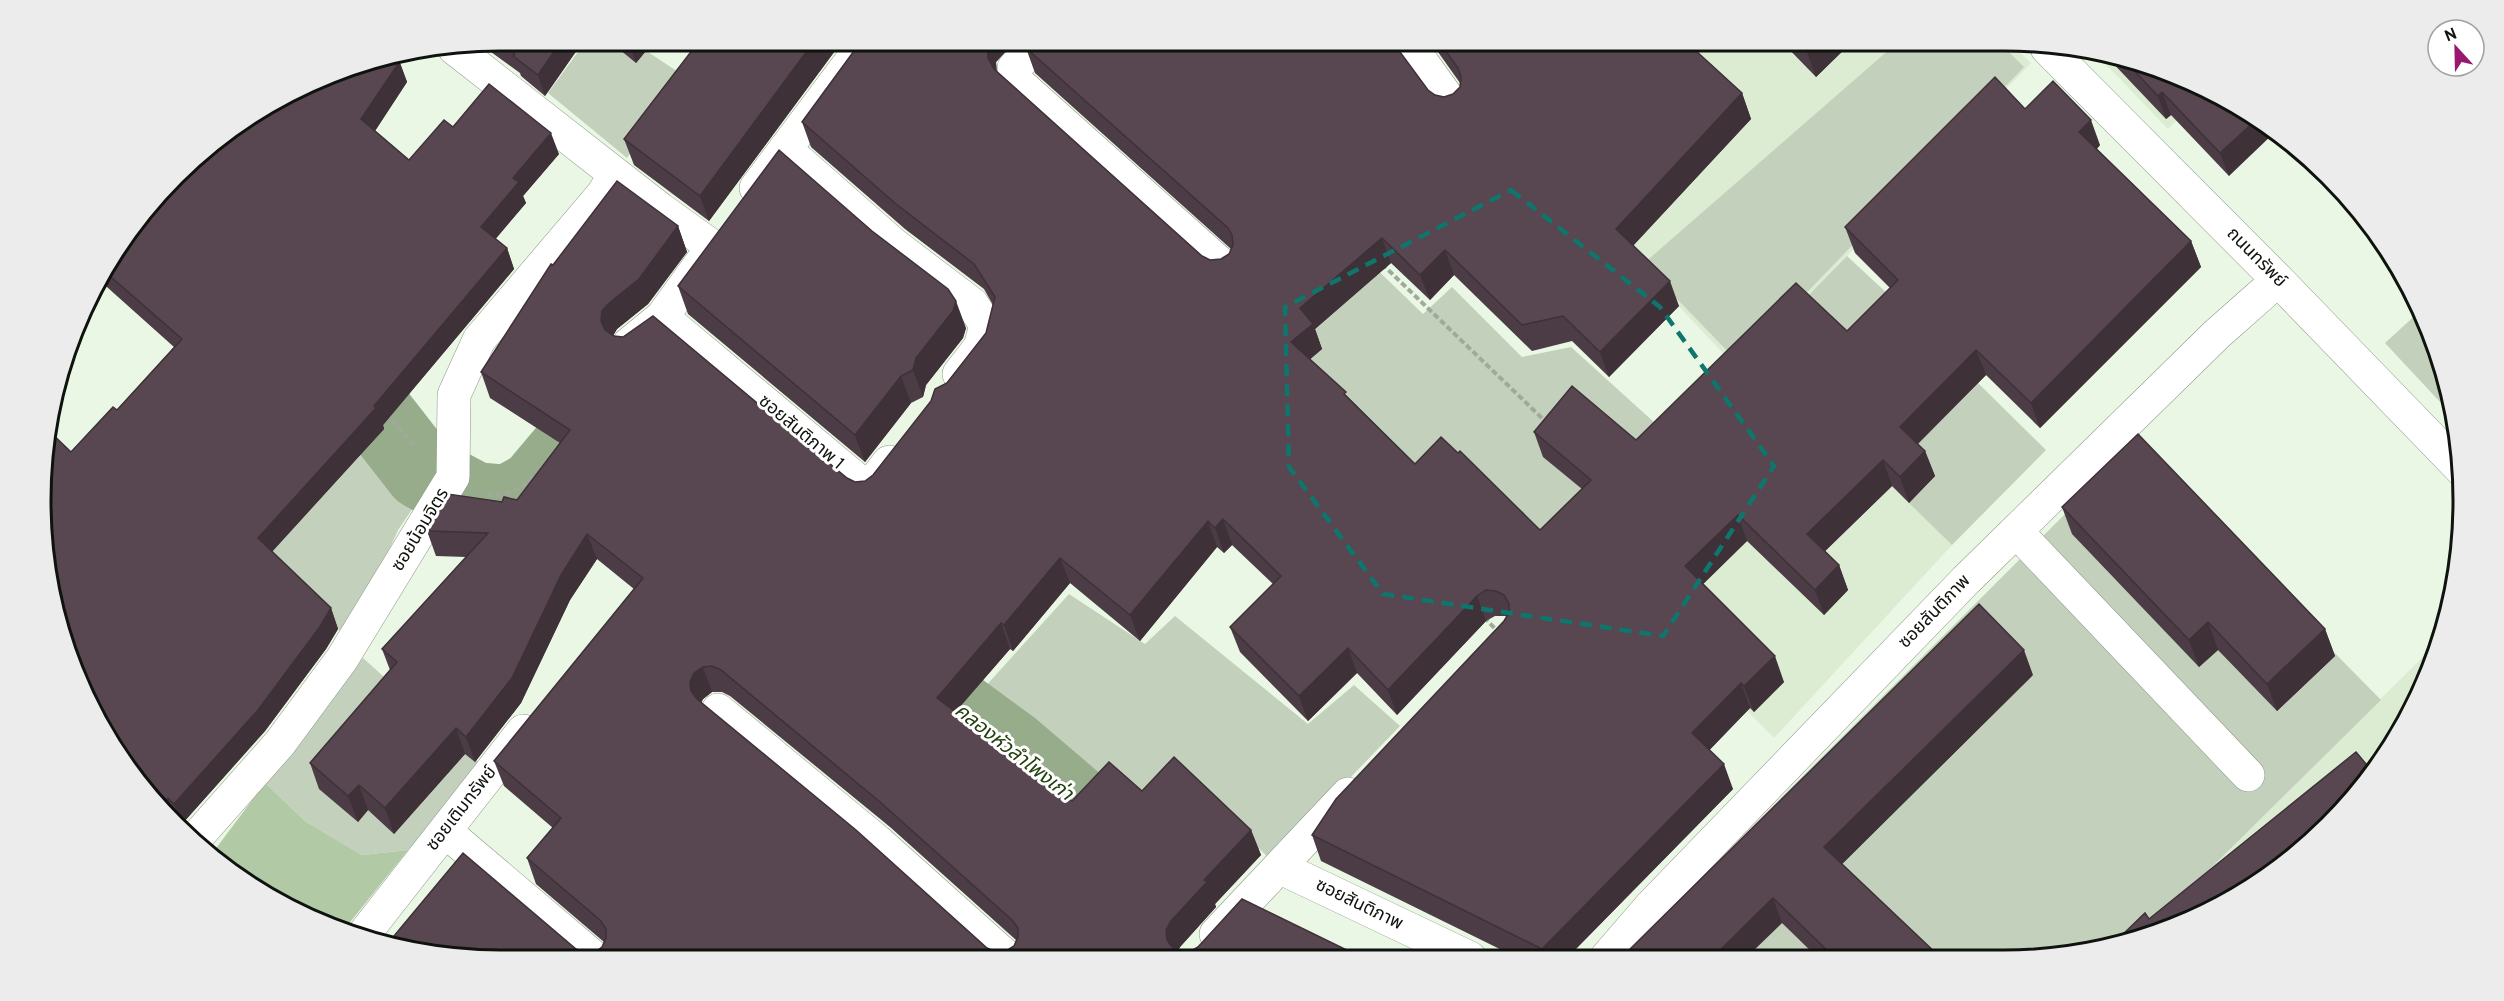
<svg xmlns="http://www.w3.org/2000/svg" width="2504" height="1001" viewBox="0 0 2504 1001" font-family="Overpass,'Noto Sans Thai',sans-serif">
  <rect width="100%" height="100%" fill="#eaf7e4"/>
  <!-- built -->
  <path fill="#dbecd2" d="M1598,41H2008L2031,63L1758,349L1952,545L1774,738L1569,530L1738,369L1619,243Z
    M2098,56L2151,65L2207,90L2168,129Z
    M2441,639L2439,648L2386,756L2307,847L2147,931Z"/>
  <!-- green -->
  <path fill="#c3d1bc" d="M586,41H631L683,75L627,158L548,93Z
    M1899,41H1998L2024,67L1739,363L1643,264Z
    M1337,231L1423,314L1452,287L1522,357L1571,347L1666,433L1488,610L1215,428Z
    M1847,256L1904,309L1859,354L1803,301Z
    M2421,310L2448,381L2454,417L2385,343Z
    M1978,383L2046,450L1952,545L1909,503L1934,476L1909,452Z
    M378,436L428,486L398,530L349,639L289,583L269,555Z
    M2132,447L2381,700L2147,931L2064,957H1699L1660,919Z
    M1069,594L1145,644L1175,616L1308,724L1354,685L1400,726L1271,860L1224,815L1150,812L1099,801L974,699Z
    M363,658L482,765L408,850L362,855L305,821L265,783Z"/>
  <!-- forest -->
  <path fill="#b2c9a5" d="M265,783L305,821L362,855L408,850L343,931L221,866L211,855Z"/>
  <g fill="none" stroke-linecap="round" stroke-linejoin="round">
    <!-- river -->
    <path stroke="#96ac8a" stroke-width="76" d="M164,196L246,274L366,400L422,472L475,500L508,503L535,488L567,450L576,447L601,460
      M872,646L1013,749L1152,868"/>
    <defs>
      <path id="minor" d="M1042,40L1014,68L1016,81L1224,267
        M1400,40L1424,65L1452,104
        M454,48L660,209L713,247
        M2047,48L2278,280L2462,470
        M785,149L893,244L972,304L986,325L980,347L959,374
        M756,188L867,40
        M662,317L868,489L889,462
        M629,344L662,317L706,256
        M2016,531L2248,775
        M718,710L877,841L1009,959
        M445,831L597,960
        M195,839L280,743L342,659L453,477L454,395L479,340L603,194L615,174
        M1279,867L1348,794
        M1216,934L1279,867L1470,958
        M361,938L523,731
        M1606,958L1650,907L1966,580L2217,334L2278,280"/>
    </defs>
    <!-- minor casing -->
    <use href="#minor" stroke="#8d9887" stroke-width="34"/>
    <!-- path -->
    <path stroke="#a0aa9b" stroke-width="4" stroke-dasharray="6 3" stroke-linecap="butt" d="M1382,264L1545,421
      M387,413L413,445
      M487,495C506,497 523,488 536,475
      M1484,617L1500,634
      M954,710L1010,752L1040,777"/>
    <!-- minor -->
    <use href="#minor" stroke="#fff" stroke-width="33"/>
  </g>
  <!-- wall -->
  <path fill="#4c3c45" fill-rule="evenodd" d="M501,40H584L545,96L521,76L520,73L480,44Z
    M612,40H655L636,63L614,45Z
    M700,40H843L709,221L634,165L624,139Z
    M862,40H1016L996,62L997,72L1202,256L1210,260L1221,259L1229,254L1231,249L1035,73L1026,48L1428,90L1435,95L1444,97L1453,94L1460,87V83L1438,52L1426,40H1684L1742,93L1751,119L1633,246L1679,306L1609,377L1572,341L1532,351L1454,275L1430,300L1391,263L1315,329L1322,349L1310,359L1415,464L1540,530L1582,489L1543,457L1534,432L1636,440L1847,331L1890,288L1855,253L1845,227L2025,109L2100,145L2097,149L2191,241L2201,267L2040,428L1986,375L1918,444L1925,451L1935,476L1909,503L1892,486L1825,551L1839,565L1848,590L1824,615L1747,541L1703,584L1784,682L1754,712L1750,708L1709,750L1733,789L1567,958H1518L1321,861L1312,835L1504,621L1507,617L1505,616H1495L1486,621L1397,715L1357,673L1308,721L1240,652L1230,627L1273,584L1232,545L1224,553L1217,547L1140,641L1070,583L1013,651L1010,649L955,712L1072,801L1142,791L1251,830L1261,855L1215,904L1216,907L1180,947L1178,950L1181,952L1363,958L501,960L576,949L585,953L595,952L602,947L604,942L536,884L527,858L553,828L504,786L494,761L634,589L597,559L570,600L521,703L475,762L465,754L394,834L368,810L358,822L319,789L310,763L390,670L382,649L466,557L436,556L427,531L502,502L517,500L560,443L490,398L481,372L553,265L678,226L687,252L648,304L617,329L613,336L847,478L855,482L865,481L873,475L986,333L993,305L984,289L905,229L811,147L802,122ZM712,692H722L730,696L890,827L1016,940L1014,946L1006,951L996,952L987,948L701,703L703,699Z
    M1780,40H1854L1816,77Z
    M407,56L400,63L407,82L375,131L409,160L453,127L559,154L523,196L526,203L495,239L507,248L514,269L383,425L384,429L272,552L331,608L338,629L326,649L265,731L182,824L118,756L71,452L117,410L174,347L98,279L102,271L197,154L352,65Z
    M2108,58L2151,65L2233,102L2229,176L2171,115L2166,119Z
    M678,286L966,328L963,338L926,385L923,397L911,403L865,462L688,314Z
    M2062,507L2325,629L2335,656L2277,711L2218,650L2199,667L2072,534Z
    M2033,675L1842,864L1940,957H1817L1782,923L1621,958Z"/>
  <!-- shaded-wall -->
  <path fill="#3e3138" d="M562,40H584L545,96L538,75Z
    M628,40H655L636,63Z
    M815,40H843L709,221L700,196Z
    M987,40H1016L996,62L997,84L988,58Z
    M1818,40H1854L1816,77L1807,52Z
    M407,56L400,63L407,82L369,140L361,119L388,59Z
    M2162,92L2171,115L2166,119L2158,96Z
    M1742,93L1751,119L1625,254L1616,229Z
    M2257,119L2275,132L2229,176L2220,153Z
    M2091,120L2100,145L2088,157L2079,132Z
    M551,133L559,154L523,196L526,203L488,248L481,227L513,178Z
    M678,226L687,252L648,304L617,329L612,337L610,346L601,321L602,311L608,304Z
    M1382,238L1391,263L1315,329L1322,349L1300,368L1291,342L1300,308Z
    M2191,241L2201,267L2040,428L2031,403Z
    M507,248L514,269L383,425L384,429L265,559L258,538L374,406Z
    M1445,250L1454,275L1430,300L1420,275Z
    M1670,281L1679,306L1609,377L1600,352Z
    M956,301L966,328L963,338L926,385L923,397L913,370L916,358Z
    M1976,350L1986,375L1909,452L1900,427Z
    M901,376L911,403L865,462L855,435Z
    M1925,451L1935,476L1909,503L1900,477Z
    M1883,460L1892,486L1816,560L1807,534Z
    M1738,515L1747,541L1695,592L1685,566Z
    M1223,519L1232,545L1224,553L1215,528Z
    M1208,521L1217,547L1140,641L1130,615Z
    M587,534L597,559L570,600L521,703L475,762L466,737L561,575Z
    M1060,558L1070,583L1013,651L1004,625Z
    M1839,565L1848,590L1824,615L1815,590Z
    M1477,596L1486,621L1397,715L1388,690Z
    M331,608L338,629L326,649L265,731L182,824L174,804Z
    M2208,622L2218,650L2199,667L2189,640Z
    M1001,623L1010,649L946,723L937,698Z
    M2325,629L2335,656L2277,711L2267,684Z
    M1348,648L1357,673L1308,721L1299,696Z
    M2024,650L2033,675L1834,872L1824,847Z
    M1775,656L1784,682L1754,712L1744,686Z
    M703,667L712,692L703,699L699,707L691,691L690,682L694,673Z
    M1741,683L1750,708L1701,759L1692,733Z
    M456,728L465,754L394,834L385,808Z
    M1724,764L1733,789L1567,958H1545L1542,949Z
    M359,785L368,810L358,822L348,796Z
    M168,798L175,817L163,804Z
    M1251,830L1261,855L1215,904L1216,907L1180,947L1176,955L1167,940L1166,930L1171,921L1204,880Z
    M1773,898L1782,923L1747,957H1713Z"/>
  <!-- building -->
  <path fill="#584650" stroke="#3e3138" stroke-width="1.5" fill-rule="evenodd" d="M501,40H562L538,75L513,56L515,54L497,41Z
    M700,40H815L700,196L624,139Z
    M862,40H987L988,58L994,69L1202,256L1210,260L1221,259L1229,254L1233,245L1232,235L1228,228L1026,48L1033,40H1390L1400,52L1428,90L1435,95L1444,97L1453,94L1460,87L1461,77L1458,68L1438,40H1684L1742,93L1616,229L1670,281L1600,352L1563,316L1522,325L1445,250L1420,275L1382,238L1300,308L1313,324L1291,342L1346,392L1344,394L1415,464L1441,437L1458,453L1460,451L1540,530L1591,480L1534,432L1572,386L1636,440L1796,283L1847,331L1898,280L1845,227L1995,77L2025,109L2053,81L2091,120L2079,132L2191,241L2031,403L1976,350L1900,427L1925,451L1900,477L1883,460L1807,534L1839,565L1815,590L1738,515L1685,566L1775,656L1744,686L1741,683L1692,733L1724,764L1542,949L1312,835L1336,799L1504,621L1509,613V604L1504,595L1496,591L1486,590L1477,596L1388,690L1348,648L1299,696L1230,627L1281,576L1223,519L1215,528L1208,521L1130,615L1060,558L1004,625L1001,623L937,698L1072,801L1109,762L1142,791L1174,757L1251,830L1204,880L1207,882L1171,921L1166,930L1167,940L1172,947L1181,952L1191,951L1198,947L1242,899L1363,958L501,960L389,942L463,853L576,949L585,953L595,952L602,947L606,938V929L600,920L527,858L561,818L494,761L643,578L587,534L561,575L512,678L466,737L456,728L385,808L359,785L348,796L310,763L397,662L382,649L488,533L427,531L441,493L502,502L504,497L517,500L570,430L481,372L551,264L553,265L617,181L678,226L639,279L608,304L602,311L601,321L605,330L614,336L623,337L653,316L847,478L855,482L865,481L873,475L931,401L935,389L947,383L986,333L995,297L974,264L896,204L802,122ZM712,666L721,670L880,802L1012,920L1018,928V937L1014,946L1006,951L996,952L987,948L856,830L697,699L691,691L690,682L694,673L703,667Z
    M1795,40H1818L1807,52Z
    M395,58L400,61L361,119L409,160L444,120L453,127L489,84L551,133L513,178L519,182L481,227L507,248L374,406L376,408L258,538L331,608L319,628L258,710L174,804L168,798L163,804L118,756L75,676L49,591L44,440L47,429L71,452L113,407L117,410L182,339L103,270L197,154L271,102L352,65Z
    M2124,60L2151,65L2233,102L2257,119L2220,153L2162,92L2158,96Z
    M779,150L872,231L948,289L956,301L953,311L916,358L913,370L901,376L855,435L678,286Z
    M2138,434L2325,629L2267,684L2208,622L2189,640L2062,507Z
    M1979,604L2024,650L1824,847L1940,957H1834L1773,898L1713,957L1621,958Z
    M2356,752L2372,771L2307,847L2207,913L2117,940L2145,913L2149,919Z"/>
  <!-- marked area -->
  <path fill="none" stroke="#0f766e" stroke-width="4.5" stroke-dasharray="12 8" stroke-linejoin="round" d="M1511,190L1660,307L1774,466L1663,636L1383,594L1289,467L1285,307Z"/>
  <g text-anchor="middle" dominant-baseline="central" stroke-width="6" stroke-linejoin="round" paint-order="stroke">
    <!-- street labels -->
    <g font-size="18" fill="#0f130d" stroke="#fff">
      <text transform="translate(2256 258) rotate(45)">ถนนทรัพย์</text>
      <text transform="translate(801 433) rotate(40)">ซอยสันติภาพ 1</text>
      <text transform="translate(421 530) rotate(-59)">ซอยน้อมจิตร</text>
      <text transform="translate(1935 612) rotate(-46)">ซอยสันติภาพ</text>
      <text transform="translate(462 809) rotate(-52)">ซอยเติมทรัพย์</text>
      <text transform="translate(1359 905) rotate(26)">ซอยสันติภาพ</text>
    </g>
    <!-- water labels -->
    <g font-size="20" font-style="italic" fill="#23410e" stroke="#fff">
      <text transform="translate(1013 753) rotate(38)">คลองหัวลำโพงเก่า</text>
    </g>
  </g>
  <!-- crop -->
  <path d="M0 0H2504V1001H0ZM500 51H2004A449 449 0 0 1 2453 500V501A449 449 0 0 1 2004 950H500A449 449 0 0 1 51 501V500A449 449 0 0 1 500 51Z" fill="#ececec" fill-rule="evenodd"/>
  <path fill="none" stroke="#0f130d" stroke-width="3" d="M500 51H2004A449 449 0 0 1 2453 500V501A449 449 0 0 1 2004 950H500A449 449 0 0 1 51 501V500A449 449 0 0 1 500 51Z"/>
  <!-- north arrow -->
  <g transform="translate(2456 48) rotate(338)"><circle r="28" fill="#ffffff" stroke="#9fa19e" stroke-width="1.5"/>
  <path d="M0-4.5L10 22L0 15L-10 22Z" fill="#98186f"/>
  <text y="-9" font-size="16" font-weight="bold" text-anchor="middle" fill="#0f130d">N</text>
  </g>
</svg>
